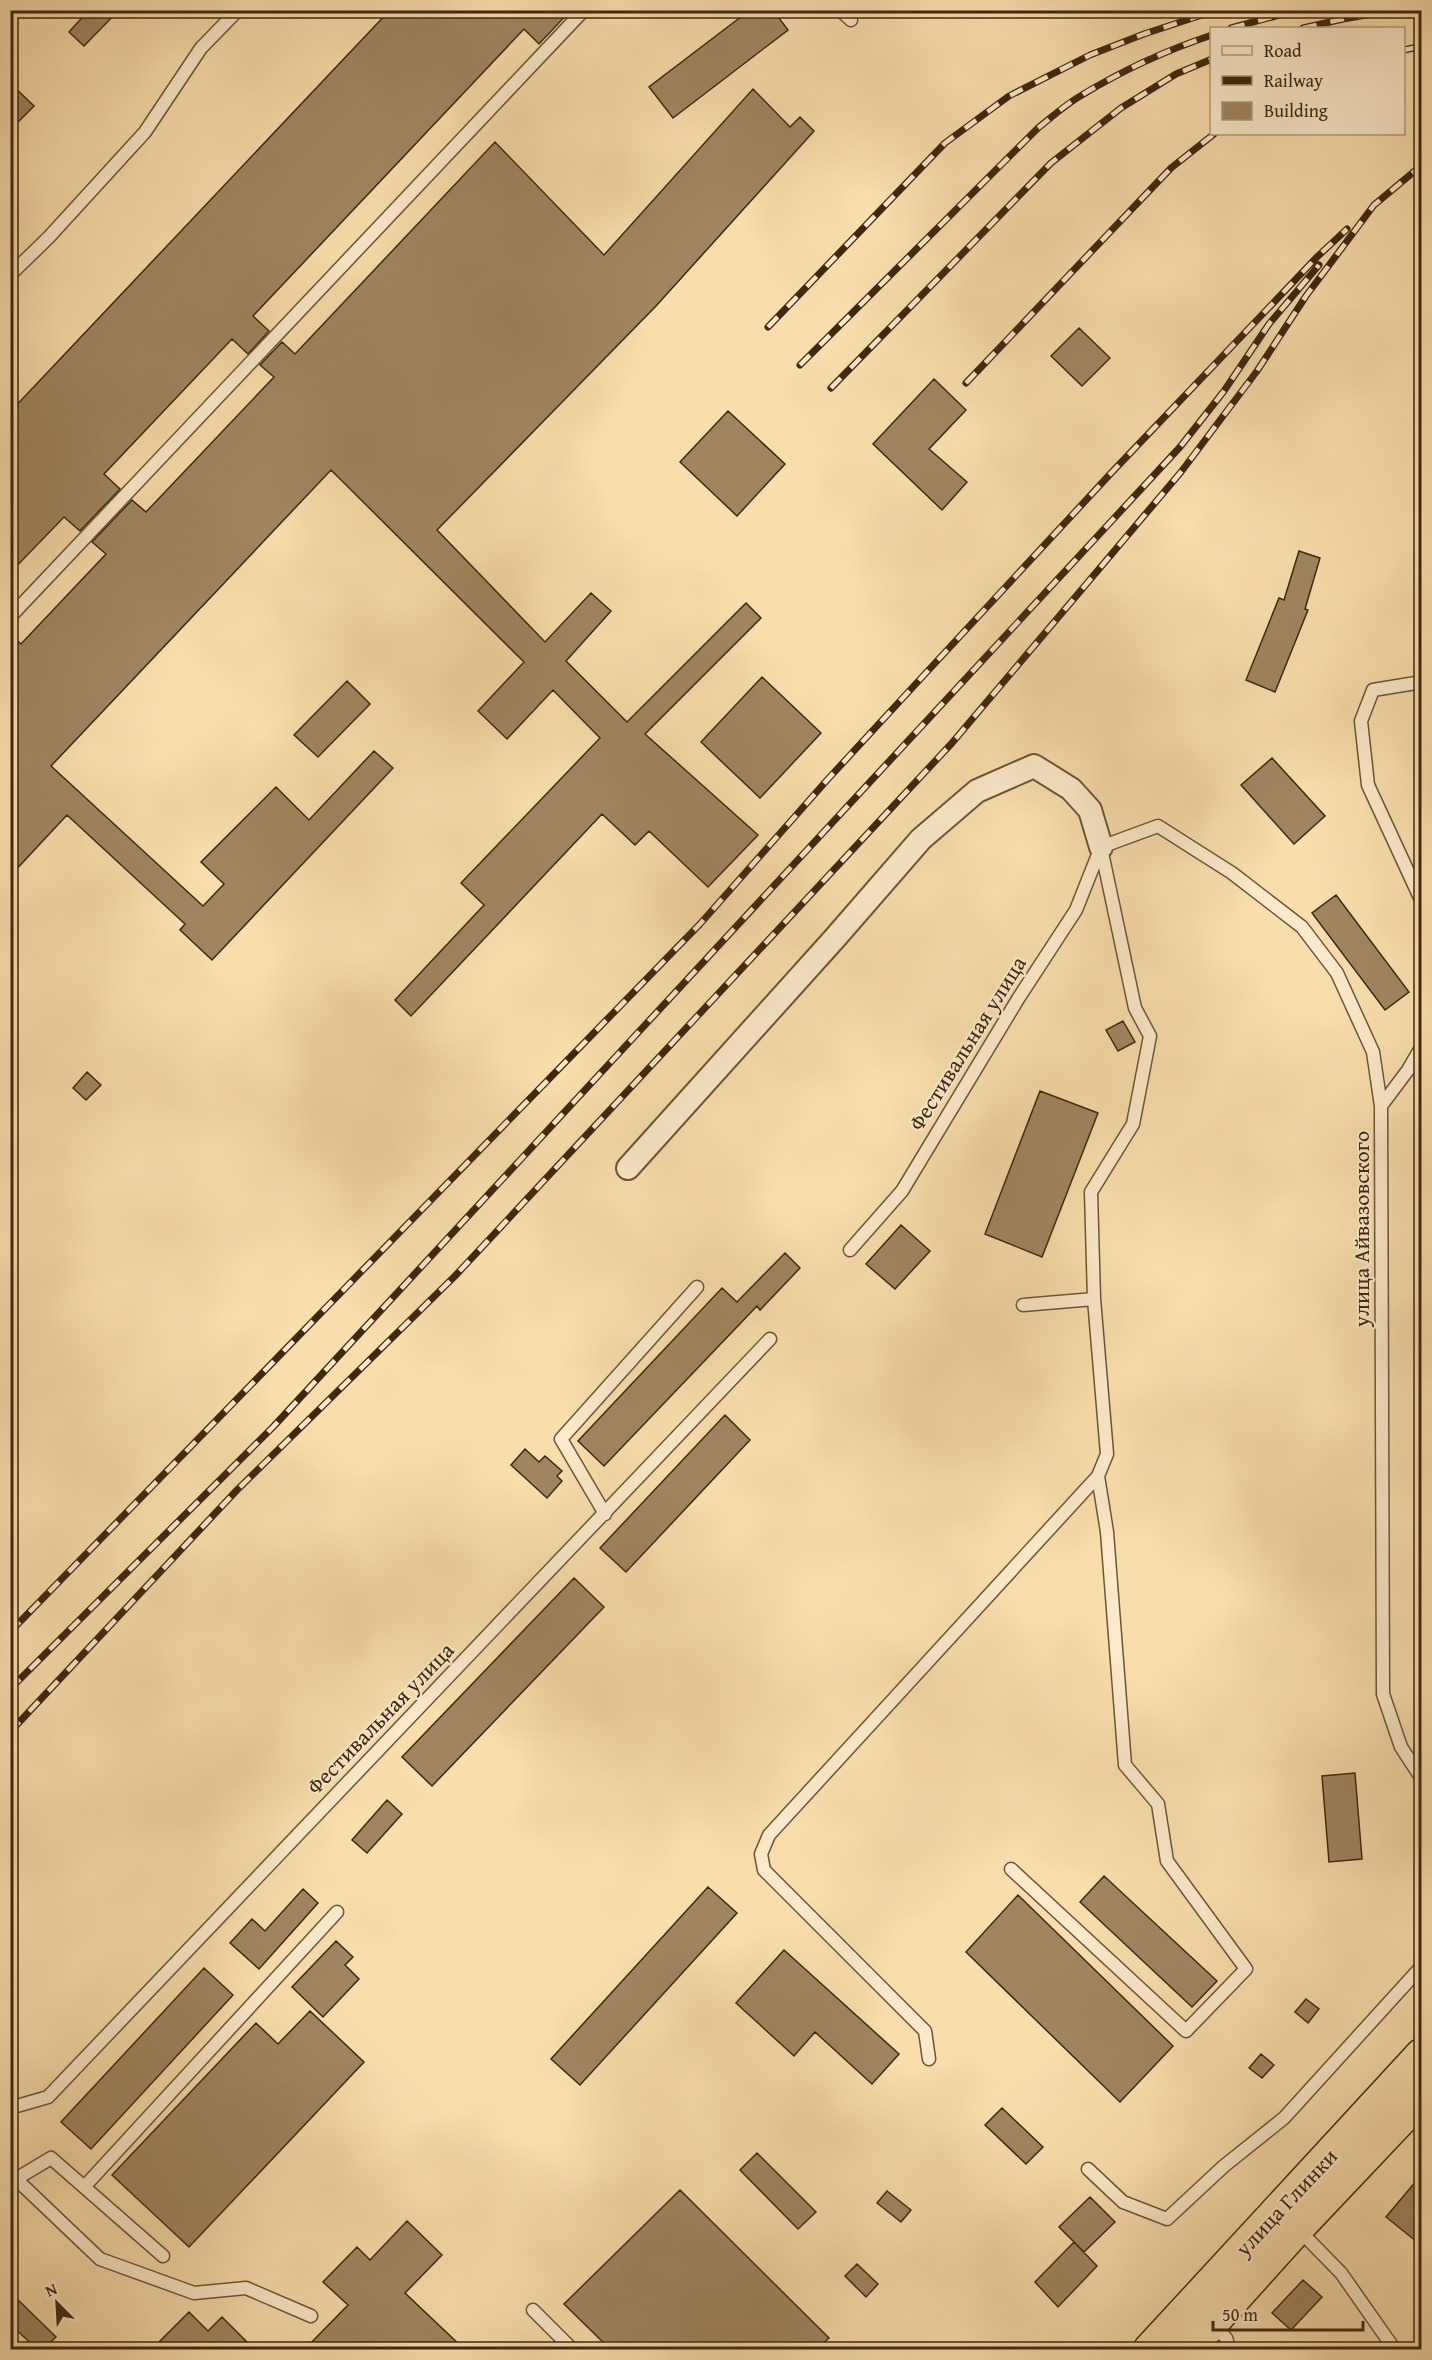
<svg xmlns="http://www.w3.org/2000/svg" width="1432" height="2360" viewBox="0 0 1432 2360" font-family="'Gentium Book Plus',serif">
  <rect width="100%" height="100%" fill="#f9ddad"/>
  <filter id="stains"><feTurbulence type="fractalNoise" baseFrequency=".00333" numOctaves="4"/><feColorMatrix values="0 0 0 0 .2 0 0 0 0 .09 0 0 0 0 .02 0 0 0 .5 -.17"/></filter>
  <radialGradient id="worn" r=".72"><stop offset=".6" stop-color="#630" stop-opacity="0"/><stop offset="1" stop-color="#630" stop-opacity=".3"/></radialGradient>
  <!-- building -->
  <path fill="#9f8661" stroke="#3e280f" stroke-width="1.5" d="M89,10H119L84,46L69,32Z
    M390,10H571L539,44L524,29L253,316L269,331L248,354L232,339L104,474L120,489L80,531L64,517L10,573V412Z
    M750,10H773L788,30L673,118L649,87Z
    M10,83L34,106L10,130Z
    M753,89L790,127L800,117L814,131L656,306L437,530L545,642L591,593L611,611L566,661L627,722L746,603L761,618L645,734L758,835L708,887L649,831L635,845L602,814L411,1016L395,1000L484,905L461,883L600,738L553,690L507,739L478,711L524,662L331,470L51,766L203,906L224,884L201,862L276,787L309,820L374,751L393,768L212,960L180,930L185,924L67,815L10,876V634L21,644L106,554L92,542L132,500L146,512L274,377L260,365L282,342L295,354L495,142L604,255Z
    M1079,328L1110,358L1082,386L1051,356Z
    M934,379L966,410L929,449L967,482L942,510L873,444Z
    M728,411L785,464L737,516L680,462Z
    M1299,551L1320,558L1305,609L1308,610L1275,692L1246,680L1279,598L1284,600Z
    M762,677L821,733L760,798L701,742Z
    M347,681L370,704L318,757L294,735Z
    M1272,758L1325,816L1294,844L1241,785Z
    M1336,895L1409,992L1385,1010L1312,913Z
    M1123,1021L1135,1042L1118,1051L1106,1030Z
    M87,1072L101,1085L86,1100L73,1088Z
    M1040,1091L1098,1113L1042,1257L985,1234Z
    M901,1225L930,1251L895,1289L866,1264Z
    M785,1253L800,1268L760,1310L757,1306L604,1466L578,1441L722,1288L737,1302Z
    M725,1415L750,1440L626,1572L600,1548Z
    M525,1449L539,1462L545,1456L562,1471L557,1476L562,1481L547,1498L511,1465Z
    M574,1578L604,1607L432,1786L402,1757Z
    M1355,1773L1362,1859L1329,1862L1322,1776Z
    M387,1800L402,1814L367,1853L352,1840Z
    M1104,1876L1217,1981L1192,2007L1080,1902Z
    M708,1887L737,1913L580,2085L551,2059Z
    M303,1889L318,1903L259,1969L230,1943L252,1919L265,1931Z
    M1018,1895L1173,2046L1120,2102L966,1952Z
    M336,1941L353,1957L345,1965L359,1979L323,2017L292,1987Z
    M784,1950L899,2054L872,2084L815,2032L794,2056L736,2003Z
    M204,1968L233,1995L91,2149L61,2122Z
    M1306,1999L1319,2009L1308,2023L1295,2012Z
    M310,2011L364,2062L189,2247L112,2175L256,2023L278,2044Z
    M1261,2054L1274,2065L1262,2078L1249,2068Z
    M1002,2108L1043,2147L1026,2164L985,2125Z
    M757,2153L816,2212L798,2229L740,2170Z
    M1422,2174V2246L1386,2217Z
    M680,2190L829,2338L817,2349H610L564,2304Z
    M887,2191L911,2210L901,2222L877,2203Z
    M1090,2197L1115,2222L1084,2252L1059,2227Z
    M407,2221L442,2255L405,2293L464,2349H305L348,2305L323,2282L357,2247L370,2260Z
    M1074,2242L1097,2266L1058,2307L1035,2282Z
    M857,2264L878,2284L866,2297L845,2276Z
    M1303,2280L1322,2297L1291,2330L1272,2313Z
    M10,2292L56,2337L43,2349H37L10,2324Z
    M189,2312L208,2331L222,2317L254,2349H152Z"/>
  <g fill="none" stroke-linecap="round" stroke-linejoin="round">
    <defs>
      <path id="service" d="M840,10L851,20
        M10,275L49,237L145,132L201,48L238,10
        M10,617L584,10
        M1422,682L1373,690L1361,721L1368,785L1422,902
        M1101,847L1158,826L1232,873L1302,927L1337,973L1373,1052L1381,1106L1383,1694L1401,1747L1422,1779
        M1381,1106L1408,1070L1422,1046
        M850,1250L902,1191L1018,999L1076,910L1101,847
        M1094,1299L1091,1192L1133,1124L1150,1036L1135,1008L1101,848
        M605,1514L561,1439L697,1287
        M1011,1869L1186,2031L1246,1969L1167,1861L1158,1804L1125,1765L1107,1532L1098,1476L1107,1454L1094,1299L1023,1305
        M929,2059L925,2031L764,1870L761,1854L769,1835L1098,1476
        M10,2108L48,2097L770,1339
        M1088,2169L1123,2202L1167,2219L1224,2166L1284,2118L1422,1966
        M10,2176L16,2179L100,2259L194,2293L246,2288L311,2316
        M16,2179L51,2158L163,2256
        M85,2186L337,1912
        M1298,2229L1341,2273L1395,2350
        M533,2310L573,2350
        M1213,2324L1226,2338L1230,2350"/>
      <path id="minor" d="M628,1168L835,938L921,839L977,791L1034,766L1071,789L1090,810L1101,847"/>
      <path id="trunk" d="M1150,2350L1422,2055
        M1187,2350L1297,2228L1422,2096"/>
    </defs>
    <!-- service casing -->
    <use href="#service" stroke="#6d5536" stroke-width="15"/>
    <!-- minor casing -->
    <use href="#minor" stroke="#6d5536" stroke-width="26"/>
    <!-- trunk casing -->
    <use href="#trunk" stroke="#3e280f" stroke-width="36"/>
    <!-- service -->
    <use href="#service" stroke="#fbe9ca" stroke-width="12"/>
    <!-- minor -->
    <use href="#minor" stroke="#fbe9ca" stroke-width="22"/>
    <!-- trunk -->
    <use href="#trunk" stroke="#f9ddad" stroke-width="33"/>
    <defs>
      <path id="rail" d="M1231,28L1298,10
        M1303,28L1343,19L1395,10
        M1404,50L1422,46
        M768,327L945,143L1009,96L1090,55L1144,34L1217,10
        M800,365L1038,128C1052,117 1066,104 1082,95C1123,70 1167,50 1212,35
        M966,383L1171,168L1214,134
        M831,388L1051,163L1121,108L1176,74L1212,59
        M10,1632L700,924L828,779L924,675L1113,471L1317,257L1347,229
        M10,1689L273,1427L1180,447L1224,391L1269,324L1319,265
        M10,1732L237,1490L455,1276L952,743L1181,472L1257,371L1306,296L1374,205L1422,165"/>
    </defs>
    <!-- rail casing -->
    <use href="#rail" stroke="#3e280f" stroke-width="7"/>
    <!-- rail -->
    <use href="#rail" stroke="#fbe9ca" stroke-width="4.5" stroke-dasharray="14" stroke-linecap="butt"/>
  </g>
  <g text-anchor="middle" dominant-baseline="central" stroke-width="4.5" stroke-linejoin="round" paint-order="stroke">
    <!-- street labels -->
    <g font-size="22" fill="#3e280f" stroke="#fbe9ca">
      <text transform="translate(967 1043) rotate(-58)">Фестивальная улица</text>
      <text transform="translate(1361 1229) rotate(-90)">улица Айвазовского</text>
      <text transform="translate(380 1718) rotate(-46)">Фестивальная улица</text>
      <text transform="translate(1286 2202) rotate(-47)">улица Глинки</text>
    </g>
  </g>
  <!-- margin -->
  <rect width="1432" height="2360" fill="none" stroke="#f9ddad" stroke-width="36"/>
  <rect x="12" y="12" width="1408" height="2336" fill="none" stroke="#3e280f" stroke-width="3"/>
  <rect x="18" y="18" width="1396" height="2324" fill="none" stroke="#3e280f" stroke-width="1.5"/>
  <!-- legend -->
  <rect x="1210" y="27" width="195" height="108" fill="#fbe9ca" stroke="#af9c7f" stroke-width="1.5"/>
  <rect x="1222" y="46" width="30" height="9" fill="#fbe9ca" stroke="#af9c7f" stroke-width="1.5"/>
  <text x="1264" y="57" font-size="18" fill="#3e280f">Road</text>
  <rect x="1222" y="76" width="30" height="9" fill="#3e280f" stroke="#af9c7f" stroke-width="1.5"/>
  <text x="1264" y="87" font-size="18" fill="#3e280f">Railway</text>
  <rect x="1222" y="102" width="30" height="18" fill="#9f8661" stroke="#af9c7f" stroke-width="1.5"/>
  <text x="1264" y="117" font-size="18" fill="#3e280f">Building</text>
  <!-- north arrow -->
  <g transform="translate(57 2303) rotate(336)" stroke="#fbe9ca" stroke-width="4.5" paint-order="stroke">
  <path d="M0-4.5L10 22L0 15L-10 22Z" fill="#3e280f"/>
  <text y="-9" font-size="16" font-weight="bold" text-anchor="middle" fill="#3e280f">N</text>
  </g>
  <!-- scale -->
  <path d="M1213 2321v9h150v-9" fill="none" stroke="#3e280f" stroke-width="3"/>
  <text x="1222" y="2321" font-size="18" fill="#3e280f" stroke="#fbe9ca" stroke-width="4.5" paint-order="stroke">50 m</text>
  <rect width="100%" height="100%" filter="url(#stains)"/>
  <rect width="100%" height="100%" fill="url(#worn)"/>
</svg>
